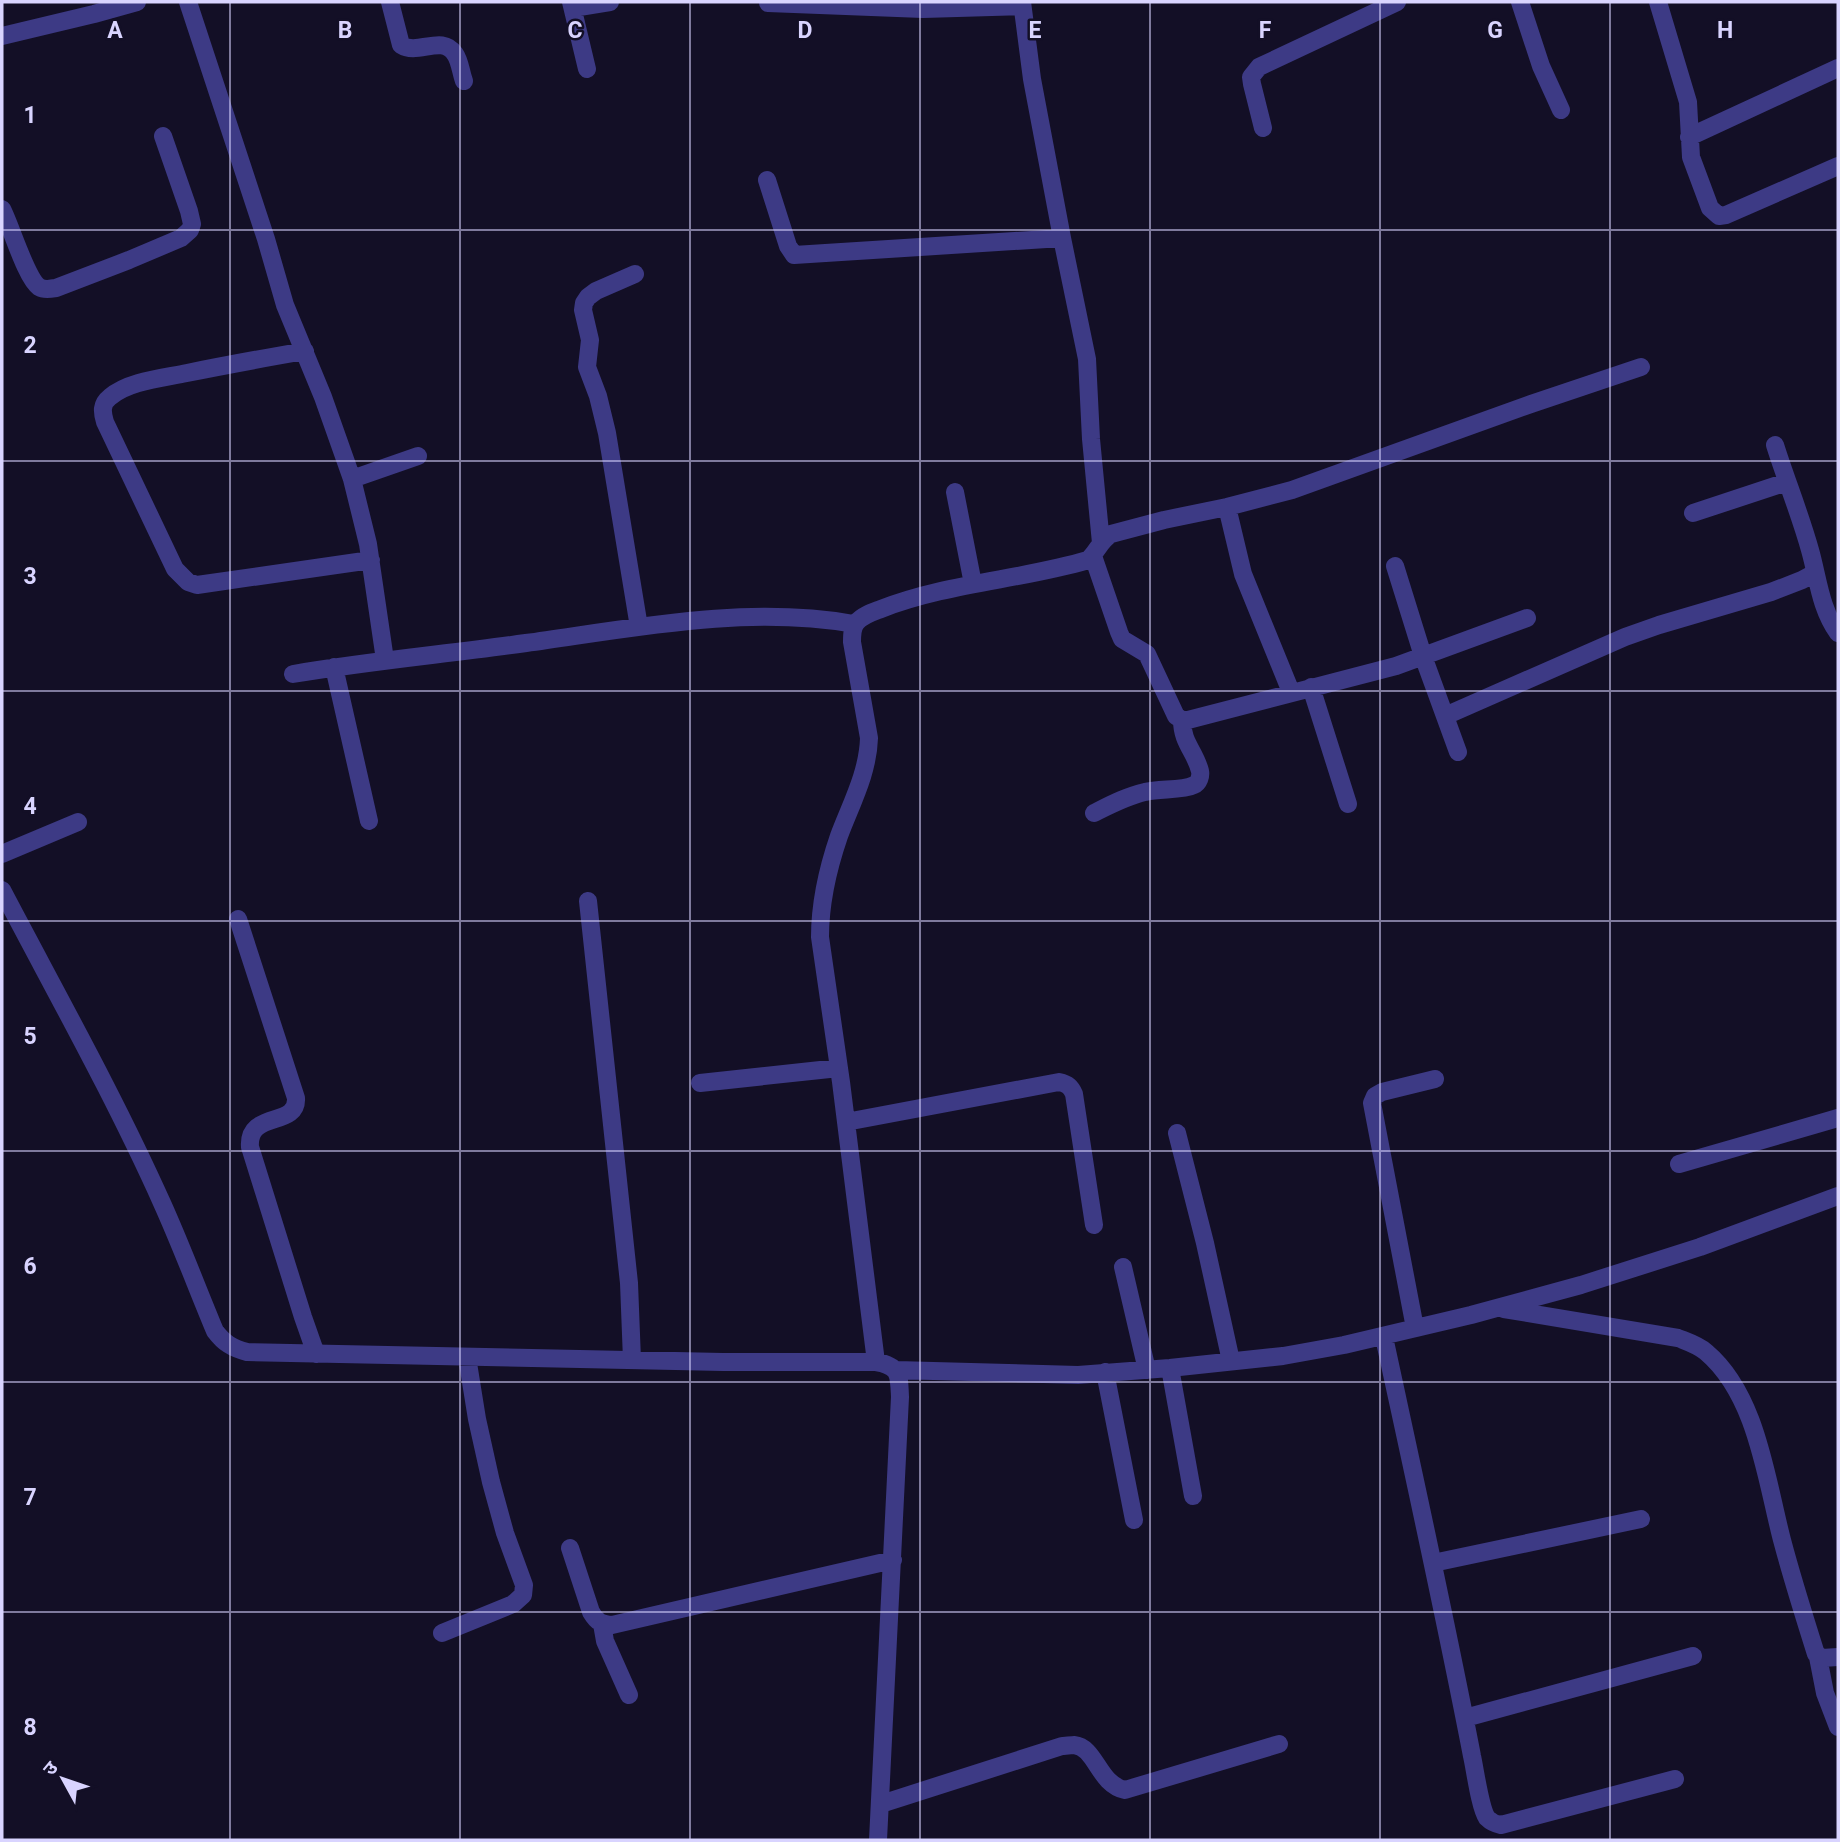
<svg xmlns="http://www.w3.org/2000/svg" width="1840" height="1842" viewBox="0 0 1840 1842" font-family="Roboto,'Noto Sans Devanagari',sans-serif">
  <rect width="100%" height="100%" fill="#130f26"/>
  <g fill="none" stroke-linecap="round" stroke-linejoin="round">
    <!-- minor -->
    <path stroke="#3d3a85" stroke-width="18" d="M188,2L266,239L285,305L323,397L352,479L368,544L385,660
      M390,2L401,45C418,56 442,34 455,54C460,61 461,73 464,81
      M571,2L587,69
      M1022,2L1032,79L1062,238L1087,359L1091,439L1101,543
      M1520,2L1541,66L1561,110
      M1658,2L1688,102L1691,157L1710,208L1719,216L1726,215L1838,166
      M768,3L923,9L1022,6
      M573,8L610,2
      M2,36L94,14L137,2
      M1263,128L1252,84L1251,77L1259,67L1397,2
      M1689,137L1838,68
      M767,180L788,246L794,255L1062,238
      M2,209C11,226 26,278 39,287C44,290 50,289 56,288L129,260L181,238L190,230L192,224L189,211L163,136
      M635,274L596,291L588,297L584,303L583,310L590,340L587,367L598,396L607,433L639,627
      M305,351C265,358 226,365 187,373C163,378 128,381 110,397C101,404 102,412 105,422L175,569L188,582L197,585L371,560
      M1775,445C1786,480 1800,514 1810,550C1818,578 1820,608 1838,633
      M352,479L418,456
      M955,492L973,584
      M1227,507L1243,574L1291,692
      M1693,513L1787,482
      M1093,556L1119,632L1122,639L1147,654L1176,716L1182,720H1188L1396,666L1527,618
      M1395,566L1423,656L1458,752
      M334,667L369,821
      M293,674C370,661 448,654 526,643C634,628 746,605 854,624
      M1311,687L1348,804
      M1445,716L1625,637L1659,625L1771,592L1802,580L1815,573
      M1094,813C1110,805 1127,796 1145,792C1159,788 1182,791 1194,785C1199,783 1201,776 1200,771C1195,751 1182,743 1182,720
      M2,854L78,822
      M2,890C56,993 114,1096 162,1203C181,1245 197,1288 215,1331C224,1343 232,1348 247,1352L723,1362H876C900,1366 899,1375 900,1397C894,1545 884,1692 878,1840
      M588,901L629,1283L632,1360
      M238,919L296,1098C298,1128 247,1110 250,1147L303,1317L316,1354
      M700,1083L839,1068
      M846,1122L1059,1082C1068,1084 1071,1087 1074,1094L1094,1225
      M1177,1133L1205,1243L1231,1361
      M1679,1164L1838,1118
      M1123,1267L1147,1370
      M1504,1309L1678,1338C1688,1342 1698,1345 1706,1352C1757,1395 1766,1479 1782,1540C1792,1578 1804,1616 1816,1654L1822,1658L1838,1657
      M1415,1328L1372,1103L1375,1096L1382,1092L1435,1079
      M1384,1337C1414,1476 1445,1616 1472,1756C1475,1769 1480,1808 1487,1818C1491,1822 1495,1824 1501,1825L1675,1779
      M876,1362L841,1082L820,937C820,902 828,868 839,836C851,804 868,773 869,738L852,642C852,635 852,627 857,622C863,615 873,612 881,609C948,583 1020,580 1088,560C1097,552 1100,541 1111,534L1164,520L1227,507L1292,490L1531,404L1641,367
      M1170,1368L1193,1496
      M896,1370L1078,1375L1170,1368L1283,1356L1344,1345L1471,1315L1581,1285L1700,1247L1838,1196
      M1105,1372L1134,1520
      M570,1548L591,1612C597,1622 601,1624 612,1625L893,1560
      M1433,1563L1641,1519
      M602,1624L605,1641L629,1695
      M442,1633L513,1604L523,1595L524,1585L505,1533L491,1482L477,1419L467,1357
      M1818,1657L1825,1693L1838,1727
      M1465,1718L1693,1656
      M881,1804L1062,1746C1063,1746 1073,1745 1074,1745C1096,1747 1098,1784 1125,1790L1279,1744"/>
  </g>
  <!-- grid -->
  <path fill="none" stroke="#d9d4ff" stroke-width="2" stroke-opacity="0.55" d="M230,2V1840M460,2V1840M690,2V1840M920,2V1840M1150,2V1840M1380,2V1840M1610,2V1840M2,230H1838M2,461H1838M2,691H1838M2,921H1838M2,1151H1838M2,1382H1838M2,1612H1838"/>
  <g font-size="23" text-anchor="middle" font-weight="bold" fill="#d9d4ff" stroke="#130f26" stroke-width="5" stroke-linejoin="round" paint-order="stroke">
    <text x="115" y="38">A</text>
    <text x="345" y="38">B</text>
    <text x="575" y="38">C</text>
    <text x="805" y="38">D</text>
    <text x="1035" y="38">E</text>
    <text x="1265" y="38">F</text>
    <text x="1495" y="38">G</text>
    <text x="1725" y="38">H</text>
    <text x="30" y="123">1</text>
    <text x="30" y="353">2</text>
    <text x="30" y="584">3</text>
    <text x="30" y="814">4</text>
    <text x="30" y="1044">5</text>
    <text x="30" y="1274">6</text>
    <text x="30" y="1505">7</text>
    <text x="30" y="1735">8</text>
  </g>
  <!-- border -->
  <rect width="1840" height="1842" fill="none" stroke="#d9d4ff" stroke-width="7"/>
  <!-- north arrow -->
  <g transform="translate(63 1779) rotate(310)" stroke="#130f26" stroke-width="5" paint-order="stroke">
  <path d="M0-5L12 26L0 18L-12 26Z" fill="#d9d4ff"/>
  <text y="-10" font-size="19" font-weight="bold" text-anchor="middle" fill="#d9d4ff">उ</text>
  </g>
</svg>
